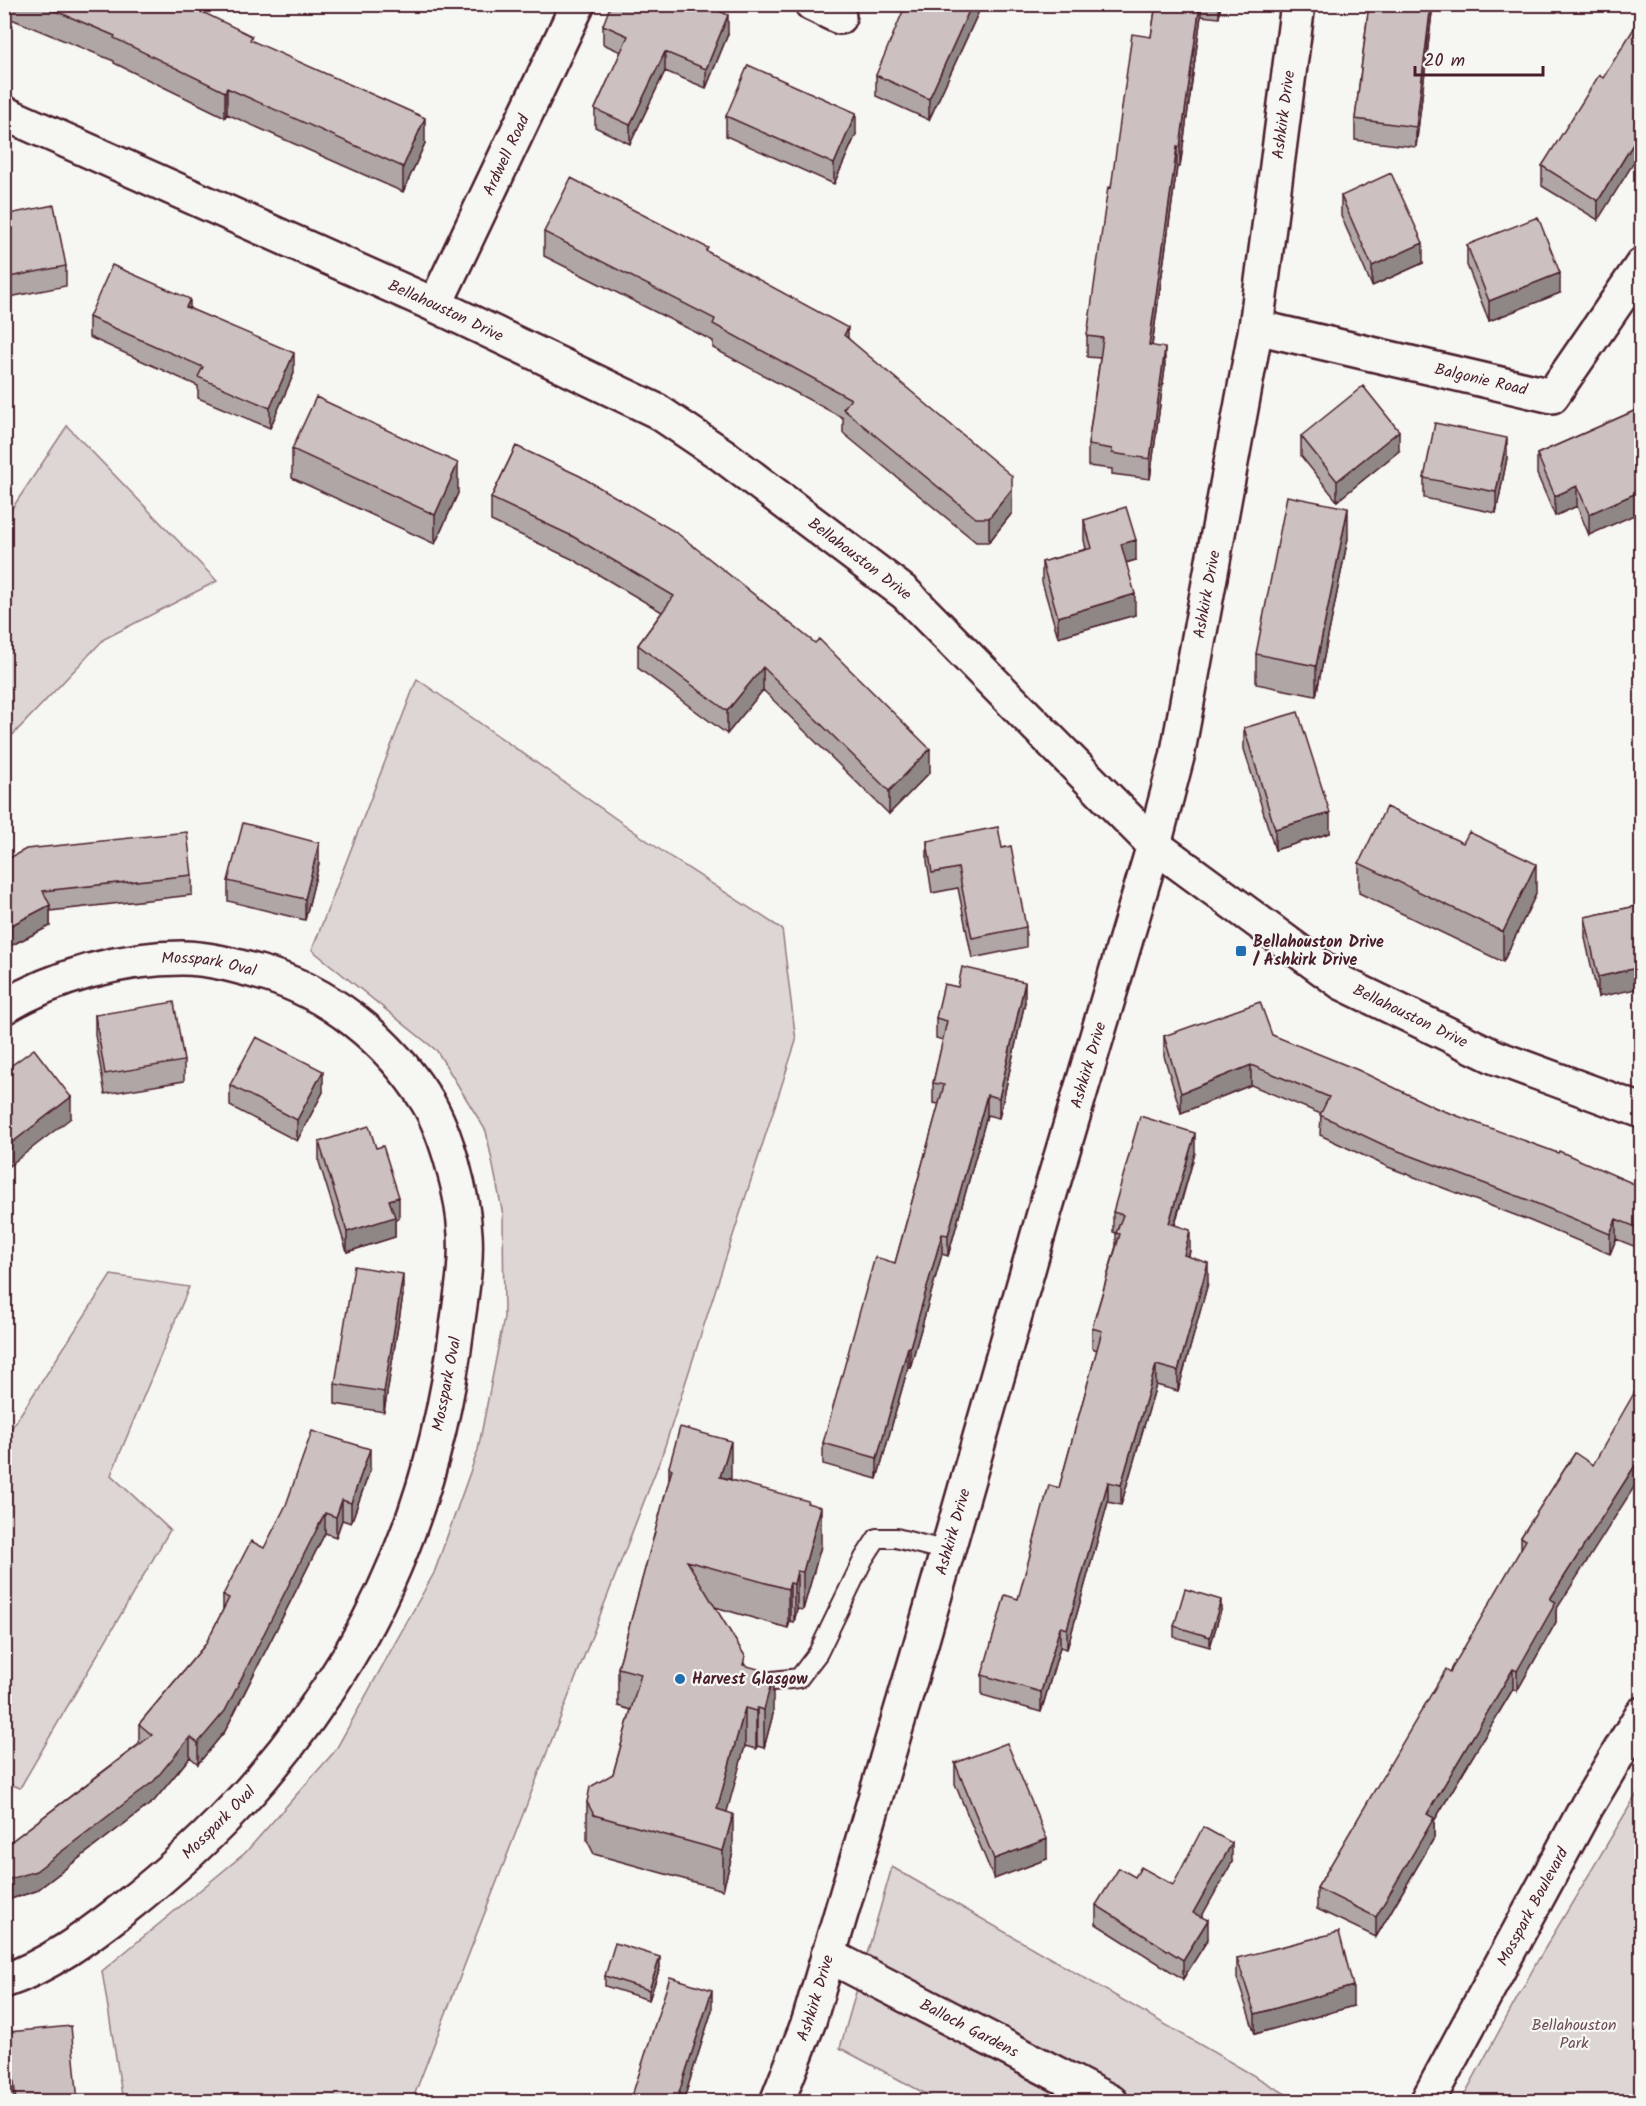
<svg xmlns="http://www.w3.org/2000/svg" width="1646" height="2106" viewBox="0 0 1646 2106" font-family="Kalam,sans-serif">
  <rect width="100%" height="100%" fill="#f6f6f2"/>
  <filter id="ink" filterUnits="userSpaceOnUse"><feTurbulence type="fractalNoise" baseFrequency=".0167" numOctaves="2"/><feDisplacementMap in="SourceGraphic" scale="12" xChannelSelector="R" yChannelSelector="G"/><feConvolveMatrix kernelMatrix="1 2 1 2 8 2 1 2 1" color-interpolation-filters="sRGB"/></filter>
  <g filter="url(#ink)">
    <!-- green -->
    <path fill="#ddd6d5" stroke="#947a80" stroke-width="1.5" d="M67,426L217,581L104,639L5,743V519Z
      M417,679L672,858L782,929L796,1041L662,1455L412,2101H123L102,1971L245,1853L335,1751L434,1573L478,1450L504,1318L503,1215L486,1131L437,1051L312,950Z
      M111,1275L189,1287L111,1475L170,1530L20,1788L4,1782L5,1438Z
      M1641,1787V2101H1461L1538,1960Z
      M892,1867L1298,2101H939L840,2048Z"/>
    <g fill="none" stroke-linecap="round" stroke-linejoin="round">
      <defs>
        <path id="lane" d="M764,1682L799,1678L818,1653L864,1558L877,1538H896L947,1551"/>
        <g id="street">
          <path d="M812,4L839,17"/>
          <path id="s1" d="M4,113L435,305L657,411L721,454L905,593L1154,845L1342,983L1495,1057L1642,1111"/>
          <path id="s2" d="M435,305L578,4"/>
          <path id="s3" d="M1256,327L1552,396L1642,265"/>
          <path id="s4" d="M4,1007C56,976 122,958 182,958C208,958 233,965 258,972C327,990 389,1040 427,1101C447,1134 463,1195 465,1234C467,1265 461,1296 457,1327C443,1443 409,1555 349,1656C288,1758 216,1836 123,1909C87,1937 48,1966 4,1981"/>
          <path id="s5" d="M828,1955L1111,2102"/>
          <path id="s6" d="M777,2102L809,2021L920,1647L1043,1217L1154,845L1177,757L1256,327L1298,4"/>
        </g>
        <g id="secondary">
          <path id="s7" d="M1427,2102L1587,1806L1642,1714"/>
        </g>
      </defs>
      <!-- lane casing -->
      <use href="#lane" stroke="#4a1f2b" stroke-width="22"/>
      <!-- street casing -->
      <use href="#street" stroke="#4a1f2b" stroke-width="38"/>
      <!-- secondary casing -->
      <use href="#secondary" stroke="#4a1f2b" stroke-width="38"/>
      <!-- lane -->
      <use href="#lane" stroke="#f6f6f2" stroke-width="18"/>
      <!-- street -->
      <use href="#street" stroke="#f6f6f2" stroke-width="33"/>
      <!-- secondary -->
      <use href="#secondary" stroke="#f6f6f2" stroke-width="33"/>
    </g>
    <!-- wall -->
    <path fill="#afa6a5" stroke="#4a1f2b" stroke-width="1.5" d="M4,4H186L252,41L425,143L403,192L227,114L225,117L114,63V61L4,16Z
      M979,4V11L929,120L876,96V75Z
      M1156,4H1221L1219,18L1201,16L1180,167H1177L1152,346L1165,368L1150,479L1112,474V469L1088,466V445L1100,358L1087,357V336L1111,188L1151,37Z
      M1369,4H1433L1416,147L1355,140V119Z
      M603,25L728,34L706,88L665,71L630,144L595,127V109L621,52L603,44Z
      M1603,78L1598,220L1542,186V166Z
      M726,116L856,134L834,184L726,136Z
      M1341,196L1423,263L1372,286L1341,216Z
      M4,215L66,266V286L4,298Z
      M544,232L708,252L848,338L1012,513L989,542H976L843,433V418L713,348V341L544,256Z
      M1467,245L1560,293L1489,321L1467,265Z
      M190,309L294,373L270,428L198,398V386L89,337V317Z
      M1641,377V401L1640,400V379Z
      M1641,408L1589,535L1577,506L1555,516L1537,474V454Z
      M1301,436L1399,451L1337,501L1301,456Z
      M516,446L930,772L889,814L763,690L727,734L638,668V645L662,612L572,559L491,521V498Z
      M292,449L458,493L435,544L292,478Z
      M1507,458L1496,513L1424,498V478Z
      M1084,520L1136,560L1126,563L1135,615L1058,637L1042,582V562L1086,549L1084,540Z
      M1348,538L1316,696L1256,684V654Z
      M1244,728L1330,833L1275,850L1244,749Z
      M927,841L1002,848L1026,927V947L972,958L958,888L932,893L927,861Z
      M4,861L192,875V895L50,911V926L4,949Z
      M319,863L305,920L228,901V881Z
      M1359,863L1536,894L1503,962L1359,893Z
      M1641,905L1598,997L1585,938V917Z
      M1025,1002L999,1118L987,1115L948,1256L942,1254L910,1368L908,1367L877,1479L823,1464V1443L895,1263L939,1104L933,1103V1083L943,1040L936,1038V1018Z
      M95,1015L184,1061V1081L105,1094L95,1035Z
      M1272,1035L1436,1108L1641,1187V1249L1616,1239L1610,1254L1528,1220L1388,1167L1320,1135L1321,1114L1251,1085L1181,1113L1164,1056V1036Z
      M230,1085L323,1092L297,1141L230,1106Z
      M319,1142L399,1218L395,1219V1237L347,1252L319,1162Z
      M1195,1153L1175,1225L1190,1250L1189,1257L1208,1283L1178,1391L1156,1385L1121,1505L1108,1502L1067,1649L1060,1647L1041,1712L982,1695V1675L1018,1599L1059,1488L1097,1350L1092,1348V1328L1116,1246V1233L1113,1232V1212Z
      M403,1295L384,1412L335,1404V1384Z
      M1575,1453L1556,1610V1622L1517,1691L1513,1689L1434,1821V1838L1376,1937L1317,1909V1888L1450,1672L1521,1549V1537Z
      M669,1467L731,1480L808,1504L821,1546L803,1610L797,1609L794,1622L790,1621L788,1628L715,1607L745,1665L766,1674L773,1714L764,1748L757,1746L756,1749L745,1746L726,1812L733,1852L723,1890L594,1854L587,1840V1802L613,1774L631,1710L618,1706V1668L669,1481Z
      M370,1470L351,1523L342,1520L336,1537L325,1533L225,1731L198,1764L190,1757L154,1801L36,1891L4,1901V1845L5,1846L139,1744V1724L205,1645L223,1610V1595L264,1548Z
      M1221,1610L1210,1647L1174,1637V1626Z
      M955,1763L1047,1859L994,1879L955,1784Z
      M1232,1862L1201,1917L1208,1939L1183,1979L1096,1924V1905L1135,1877L1173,1885Z
      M1237,1958L1353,2006L1255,2034L1237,1978Z
      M660,1967L649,2000L605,1986V1976Z
      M712,2010L683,2102H630Z
      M9,2032L78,2102H14L9,2053Z"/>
    <!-- shaded-wall -->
    <path fill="#8f8786" stroke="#4a1f2b" stroke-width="1.5" d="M972,4H979V11L929,120V99Z
      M1200,4H1201V16L1180,167V147Z
      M1219,4H1221L1219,18Z
      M1431,4H1433L1416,147V127Z
      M728,15V34L706,88V69Z
      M665,52V71L630,144V125Z
      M227,88V114L225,117V92Z
      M856,113V134L834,184V164Z
      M425,118V143L403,192V167Z
      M1641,131V151L1598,220V201Z
      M1177,147V167L1149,366V345Z
      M1423,243V263L1372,286V266Z
      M1560,273V293L1489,321V301Z
      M190,299V320L186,307Z
      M848,328V352L844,335Z
      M1165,348V368L1150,479V459Z
      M294,353V373L270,428V408Z
      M1399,431V451L1337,501V481Z
      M1507,438V458L1496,513V492Z
      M458,463V493L435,544V515Z
      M1577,486V506L1555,516V496Z
      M1012,489V513L989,542V518Z
      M1641,491V512L1589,535V514Z
      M1348,508V538L1316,696V666Z
      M1136,540V560L1121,564V544Z
      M1135,594V615L1058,637V617Z
      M763,667V690L727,734V711Z
      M930,749V772L889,814V791Z
      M1330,813V833L1275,850V829Z
      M319,843V863L305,920V899Z
      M1536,864V894L1503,962V932Z
      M50,905V926L4,949V929Z
      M1641,967V988L1598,997V977Z
      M1025,982V1002L999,1118V1098Z
      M1251,1065V1085L1181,1113V1093Z
      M323,1071V1092L297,1141V1120Z
      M987,1095V1115L948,1256V1235Z
      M71,1097V1118L5,1169V1148Z
      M1195,1133V1153L1169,1243V1223Z
      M399,1197V1218L395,1219V1237L347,1252V1232L389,1200Z
      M1616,1219V1239L1610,1254V1234Z
      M1190,1230V1250L1184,1275V1255Z
      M942,1234V1254L910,1368V1347Z
      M1208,1263V1283L1178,1391V1371Z
      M403,1274V1295L384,1412V1392Z
      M908,1347V1367L877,1479V1458Z
      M1156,1365V1385L1121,1505V1485Z
      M731,1441V1479L720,1477Z
      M370,1449V1470L351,1523V1503Z
      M1641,1456V1476L1556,1610V1622L1517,1691V1671L1550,1599Z
      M1108,1482V1502L1067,1649V1629Z
      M342,1500V1520L336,1537V1517Z
      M821,1507V1546L803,1610V1572Z
      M325,1513V1533L225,1731L198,1764V1743Z
      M797,1571V1609L794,1622V1584Z
      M790,1583V1621L788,1628V1589Z
      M1221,1600V1610L1210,1647V1637Z
      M1060,1627V1647L1041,1712V1692Z
      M1513,1669V1689L1434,1821V1838L1376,1937V1917L1427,1814Z
      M766,1671V1700L773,1676V1714L764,1748V1710Z
      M745,1708V1746L717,1848V1809Z
      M757,1708V1746L756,1749V1711Z
      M190,1737V1757L154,1801L36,1891L4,1901V1881Z
      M733,1814V1852L723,1890V1851Z
      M1047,1839V1859L994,1879V1859Z
      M1232,1843V1862L1193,1932V1913Z
      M1208,1920V1939L1183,1979V1960Z
      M660,1957V1967L649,2000V1990Z
      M1353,1986V2006L1255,2034V2014Z
      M712,1990V2010L683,2102H677V2099Z"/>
    <!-- building -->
    <path fill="#ccc1c0" stroke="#4a1f2b" stroke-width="1.5" d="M39,4H186L252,36L250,40L425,118L403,167L227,88L225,92L114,38L115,36Z
      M611,4H703L728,15L706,69L665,52L630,125L595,109L628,36L603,25Z
      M906,4H972L929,99L876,75Z
      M1156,4H1200L1180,147H1177L1149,345L1165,348L1150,459L1112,453V449L1088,445L1103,338L1087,336L1108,187L1111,188L1132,34L1151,37Z
      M1369,4H1431L1416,127L1355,119Z
      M1641,17V131L1598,201L1542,166L1599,75L1603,78Z
      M748,65L856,113L834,164L726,116Z
      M1391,173L1423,243L1372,266L1341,196Z
      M571,178L708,248L706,251L848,328L844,335L1012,476V489L989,518H976L843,409L851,399L713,324L715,319L544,232Z
      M54,205L66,266L4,278V215Z
      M1538,217L1560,273L1489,301L1467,245Z
      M112,265L190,299L186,307L294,353L270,408L198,377L203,367L89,317Z
      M1363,386L1399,431L1337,481L1301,436Z
      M316,397L458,463L435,515L292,449Z
      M1641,408V491L1589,514L1577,486L1555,496L1537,454Z
      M1435,423L1507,438L1496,492L1424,478Z
      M516,446L580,476L677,533L815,643L819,639L930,749L889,791L763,667L727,711L638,645L674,596L572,536L491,498Z
      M1287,496L1348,508L1316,666L1256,654Z
      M1126,507L1136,540L1121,544L1135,594L1058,617L1042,562L1092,548L1084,520Z
      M1298,712L1330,813L1275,829L1244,728Z
      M1386,807L1463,843L1469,832L1536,864L1503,932L1359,863Z
      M243,823L319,843L305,899L228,881Z
      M998,827L1002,848L1011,846L1026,927L972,938L958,868L932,873L927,841Z
      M187,832L192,875L43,891L50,905L4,929V861L26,849Z
      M1641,905V967L1598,977L1585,917Z
      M962,967L1025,982L999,1098L987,1095L948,1235L942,1234L910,1347H908L877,1458L823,1443L875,1257L895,1263L944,1085L933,1083L947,1021L936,1018L944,984L958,987Z
      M174,1002L184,1061L105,1074L95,1015Z
      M1260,1002L1272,1035L1358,1070L1436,1108L1558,1153L1559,1151L1641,1187V1229L1616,1219L1610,1234L1528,1200L1388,1147L1320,1115L1329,1097L1251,1065L1181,1093L1164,1036Z
      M256,1037L323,1071L297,1120L230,1085Z
      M34,1049L71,1097L5,1148L4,1071Z
      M1140,1116L1195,1133L1169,1223L1190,1230L1184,1255L1208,1263L1178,1371L1156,1365L1121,1485L1108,1482L1067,1629L1060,1627L1041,1692L982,1675L1005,1595L1018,1599L1049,1485L1059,1488L1102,1331L1092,1328L1120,1234L1116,1233L1123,1215L1113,1212Z
      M369,1126L376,1148L383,1146L399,1197L389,1200L395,1217L347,1232L319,1142Z
      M354,1266L403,1274L384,1392L335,1384Z
      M1641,1381V1456L1550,1599L1556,1602L1517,1671L1513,1669L1427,1814L1434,1818L1376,1917L1317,1888L1446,1669L1450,1672L1526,1540L1521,1537L1575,1453L1593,1465Z
      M680,1427L731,1441L720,1477L808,1501L807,1503L821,1507L803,1572L797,1571L794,1584L790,1583L788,1589L687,1561L745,1656L743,1665L766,1671V1674L773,1676L764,1710L757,1708L756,1711L745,1708L717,1809L733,1814L723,1851L594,1815L587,1802L590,1787L613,1774L641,1674L618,1668L672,1469L669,1467Z
      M312,1431L370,1449L351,1503L342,1500L336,1517L325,1513L225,1711L198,1743L190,1737L154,1781L36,1871L4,1881V1845L5,1846L152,1735L139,1724L205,1645L229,1598L223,1595L251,1541L264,1548L286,1505Z
      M1185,1589L1221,1600L1210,1637L1174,1626Z
      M1007,1743L1047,1839L994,1859L955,1763Z
      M1203,1827L1232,1843L1193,1913L1208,1920L1183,1960L1096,1905L1119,1868L1135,1877L1141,1867L1173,1885Z
      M1339,1932L1353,1986L1255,2014L1237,1958Z
      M615,1943L660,1957L649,1990L605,1976Z
      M670,1977L712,1990L677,2099L673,2097L671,2102H630Z
      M71,2026L78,2102H16L9,2032Z"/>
  </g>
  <!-- markers -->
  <g fill="#1f6fb2" stroke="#f6f6f2" stroke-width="2">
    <rect x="1235" y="945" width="12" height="12" rx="3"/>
    <circle cx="680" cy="1679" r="6"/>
  </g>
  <g text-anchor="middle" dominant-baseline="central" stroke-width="4.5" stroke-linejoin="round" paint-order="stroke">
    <!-- street labels -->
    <g font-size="16" fill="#4a1f2b" stroke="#f6f6f2">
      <text stroke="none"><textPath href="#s6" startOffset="2055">Ashkirk Drive</textPath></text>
      <text stroke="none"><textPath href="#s2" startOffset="166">Ardwell Road</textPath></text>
      <text stroke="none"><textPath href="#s1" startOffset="484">Bellahouston Drive</textPath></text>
      <text stroke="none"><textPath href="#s3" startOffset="231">Balgonie Road</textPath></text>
      <text stroke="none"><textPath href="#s1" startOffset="969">Bellahouston Drive</textPath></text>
      <text stroke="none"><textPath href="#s6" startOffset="1569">Ashkirk Drive</textPath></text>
      <text stroke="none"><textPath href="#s4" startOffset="214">Mosspark Oval</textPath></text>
      <text stroke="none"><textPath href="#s1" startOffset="1689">Bellahouston Drive</textPath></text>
      <text stroke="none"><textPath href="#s6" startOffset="1083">Ashkirk Drive</textPath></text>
      <text transform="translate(447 1384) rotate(-79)">Mosspark Oval</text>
      <text stroke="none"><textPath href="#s6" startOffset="597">Ashkirk Drive</textPath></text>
      <text transform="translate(219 1823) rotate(-45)">Mosspark Oval</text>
      <text stroke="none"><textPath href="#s7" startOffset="222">Mosspark Boulevard</textPath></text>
      <text stroke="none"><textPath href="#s6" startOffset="111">Ashkirk Drive</textPath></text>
      <text stroke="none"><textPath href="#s5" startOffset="159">Balloch Gardens</textPath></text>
    </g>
    <!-- poi labels -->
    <g font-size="16" font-weight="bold" fill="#4a1f2b" stroke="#f6f6f2" text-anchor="start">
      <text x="1253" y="942">Bellahouston Drive<tspan x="1253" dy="18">/ Ashkirk Drive</tspan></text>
      <text x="692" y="1679">Harvest Glasgow</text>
    </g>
    <!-- park labels -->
    <g font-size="16" fill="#6f4d56" stroke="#f6f6f2">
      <text x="1574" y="2025">Bellahouston<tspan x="1574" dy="18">Park</tspan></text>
    </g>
  </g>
  <!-- margin -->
  <rect width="1646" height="2106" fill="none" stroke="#f6f6f2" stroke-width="24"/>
  <rect x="12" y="12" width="1622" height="2082" fill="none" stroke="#4a1f2b" stroke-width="2" filter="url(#ink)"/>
  <!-- scale -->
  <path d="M1415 66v9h128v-9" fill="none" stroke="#4a1f2b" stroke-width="3"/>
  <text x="1424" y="66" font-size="18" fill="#4a1f2b" stroke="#f6f6f2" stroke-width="4.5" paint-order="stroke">20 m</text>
</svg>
